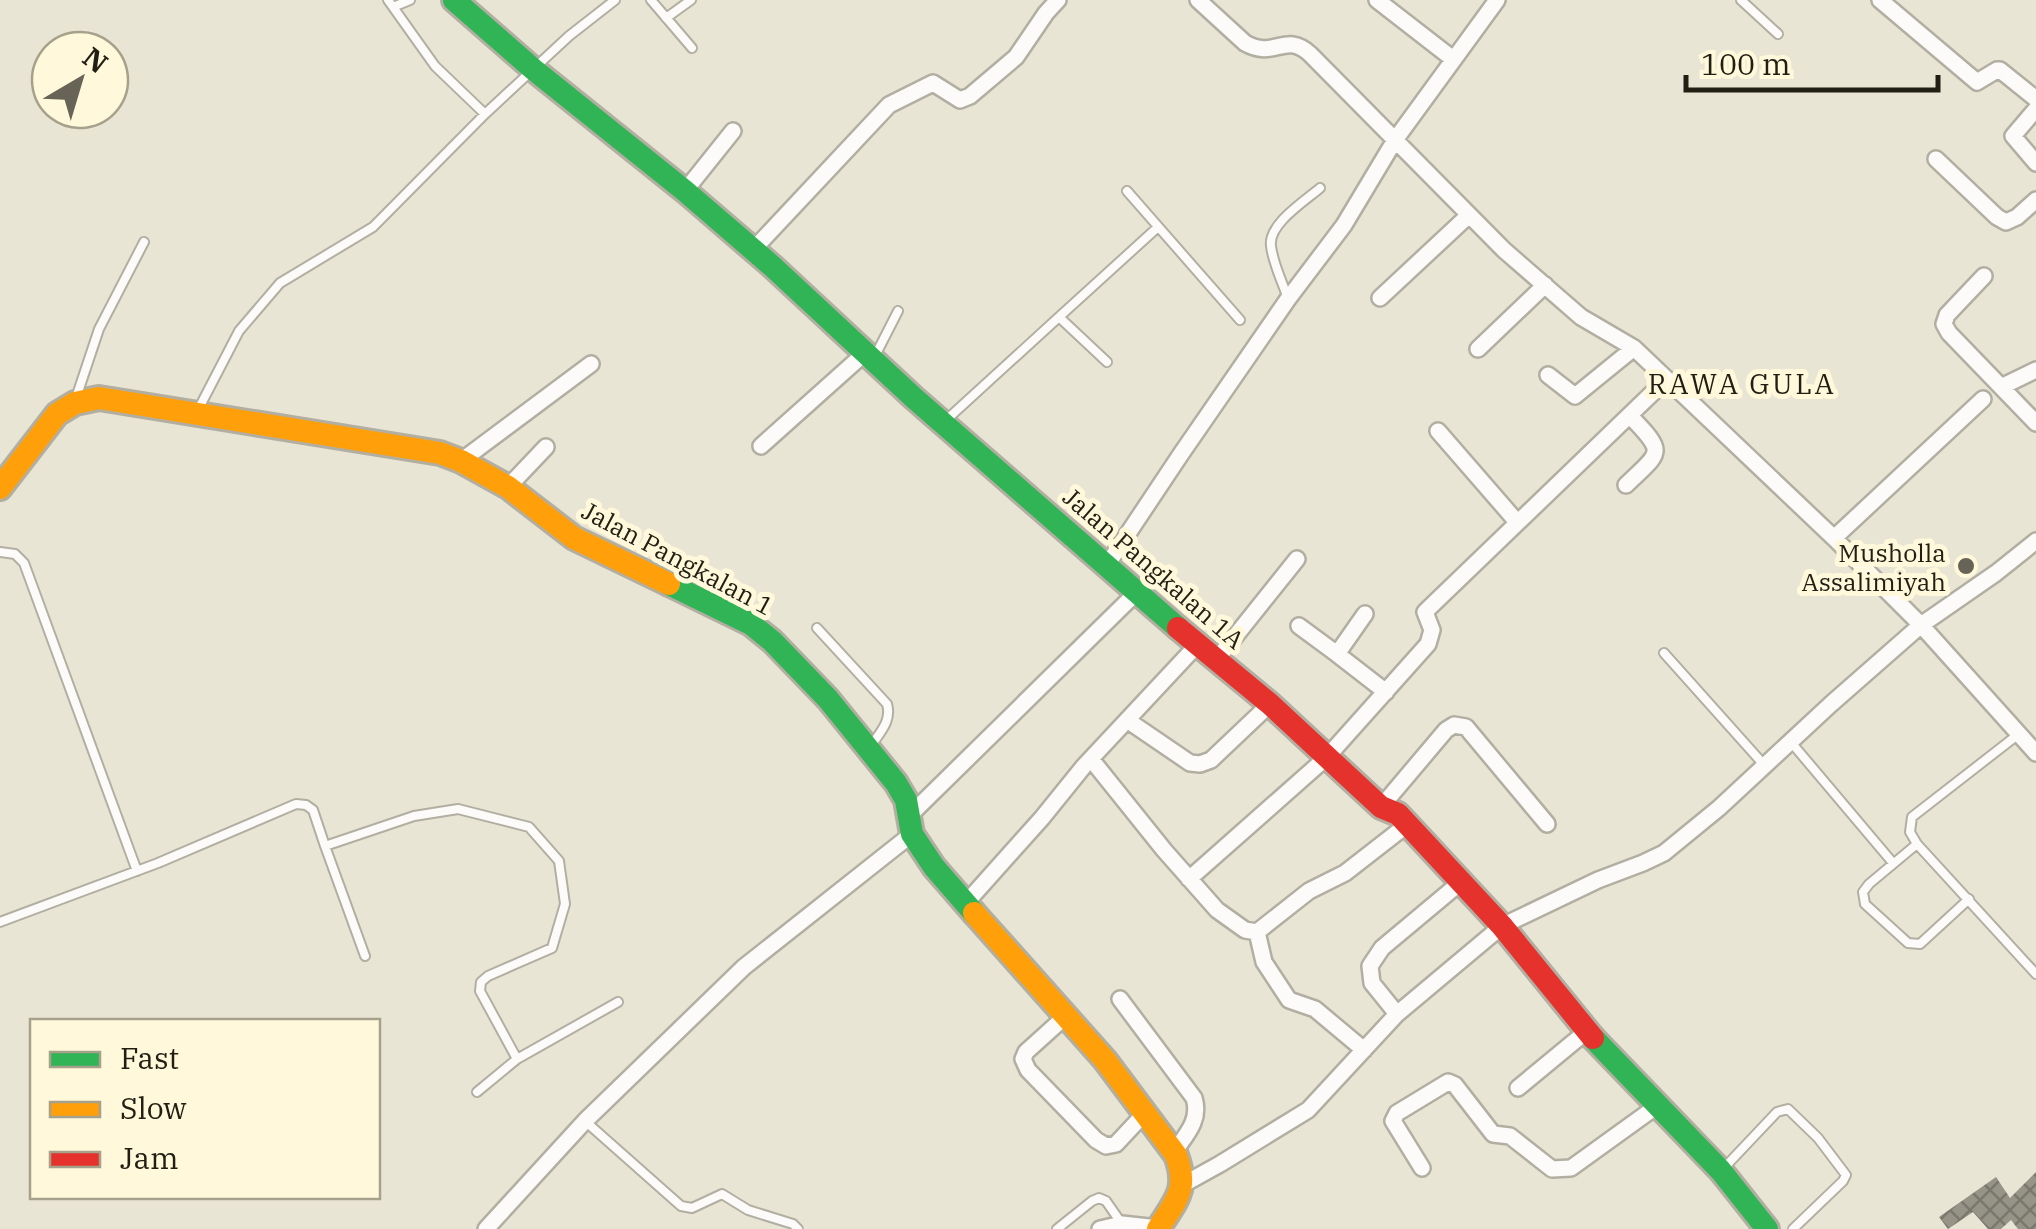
<svg xmlns="http://www.w3.org/2000/svg" width="2036" height="1229" viewBox="0 0 2036 1229" font-family="'IBM Plex Serif',serif">
  <defs>
    <pattern id="building-cross-hatch" width="8" height="8" patternUnits="userSpaceOnUse" patternTransform="scale(2.5)"><rect width="8" height="8" fill="#969387"/><path d="M0 0l8 8M0 8l8-8" fill="none" stroke="#7a776d"/></pattern>
  </defs>
  <rect width="100%" height="100%" fill="#e9e5d5"/>
  <!-- building -->
  <path fill="url(#building-cross-hatch)" d="M2036,1172V1229H2018L2011,1220L2001,1229H1988L1973,1212L1948,1229L1939,1217L1996,1177L2010,1198Z"/>
  <g fill="none" stroke-linecap="round" stroke-linejoin="round">
    <defs>
      <path id="lane" d="M388,0L435,66L485,114
        M651,0L692,48
        M1741,0L1778,34
        M393,7L410,0
        M666,18L691,0
        M1127,191L1240,320
        M1288,299C1283,283 1273,264 1271,246C1268,224 1305,201 1320,188
        M875,356L898,311
        M1107,362L1059,317L1158,227
        M76,398L99,329L144,242
        M199,408L239,331L280,283L373,227L485,114L569,36L615,0
        M944,422L1059,317
        M0,552L15,554L24,563L137,871
        M817,628L887,704C892,721 880,732 871,746
        M1664,653L1765,766
        M1790,741L1893,863
        M1917,844L1910,832L1912,817L2020,733
        M325,846L365,956
        M1969,899L1920,944L1908,943L1865,904L1863,892L1869,884L1917,844L2036,974
        M0,922L158,863L296,804L306,805L313,810L325,846L414,816L458,809L529,827L559,861L565,904L552,948L488,976L481,982L480,991L517,1059L477,1092
        M517,1059L618,1002
        M585,1121L681,1206L692,1208L722,1194L748,1210L793,1224L798,1229
        M1724,1168L1777,1112L1788,1109L1818,1138L1846,1175L1843,1181L1793,1229
        M1057,1229L1092,1201L1099,1198L1106,1201L1122,1224"/>
      <path id="street" d="M1198,0L1245,43C1275,60 1285,31 1310,54L1504,250L1581,317L1634,348L1834,538L1921,625L2036,753
        M1377,0L1453,59
        M1880,0L1977,82L1997,70H2000L2036,99
        M2036,109L2013,136L2036,163
        M1936,159L1997,217L2006,222L2017,217L2036,200
        M685,191L733,131
        M753,250L889,105L933,83L960,100L970,96L1016,57L1046,13L1058,0
        M1984,276L1947,315L1944,324L1949,333L2036,423
        M1380,298L1469,215
        M1478,349L1545,285
        M1548,375L1575,396L1634,348
        M2001,387L2036,370
        M1438,431L1517,522
        M761,446L865,353
        M461,461L591,364
        M1626,485C1660,452 1667,454 1632,418
        M508,487L546,447
        M1834,538L1983,399
        M1107,565L1181,454L1288,299L1344,225L1395,140L1497,0
        M1365,614L1337,654L1386,692
        M1299,626L1337,654
        M1217,659L1297,559
        M1127,720L1190,763L1200,764L1211,760L1270,704
        M1091,759L1164,850L1217,910L1245,930L1257,932
        M1381,807L1446,730L1454,725L1466,727L1547,824
        M909,816L1136,593
        M1189,879L1327,757L1428,644L1432,630L1425,612L1428,609L1667,379
        M966,903L1042,818L1084,766L1199,643
        M1120,999L1194,1098C1201,1120 1186,1135 1174,1152
        M1397,1014L1372,983L1370,966L1382,948L1461,882
        M1067,1015L1026,1052L1023,1059L1028,1070L1096,1140L1106,1146L1116,1144L1145,1113
        M1364,1050L1315,1009L1289,1000L1264,962L1257,932L1309,891L1345,873L1408,824
        M1518,1088L1587,1031
        M1422,1168L1393,1121L1397,1113L1448,1082L1455,1085L1493,1134L1510,1136L1552,1169L1571,1168L1657,1106
        M1184,1184L1220,1164L1308,1110L1397,1014L1502,926L1598,880L1643,863L1664,853L1719,808L1831,704L1921,625L1996,573L2036,541
        M486,1229L585,1121L744,967L912,834
        M1100,1229L1122,1224L1158,1228"/>
      <path id="fast" d="M454,0L533,69L685,191L772,266L914,398L1178,628
        M669,584L751,624L772,641L828,699L896,783L906,800L912,834L934,867L974,913
        M1593,1038L1721,1171L1767,1229"/>
      <path id="slow" d="M0,488L57,414L75,403L99,398L440,453L461,461L508,487L574,538L669,584
        M974,913L1105,1060L1176,1155C1189,1190 1176,1200 1158,1229"/>
      <path id="jam" d="M1178,628L1270,704L1381,807L1398,814L1502,926L1593,1038"/>
    </defs>
    <!-- lane casing -->
    <use href="#lane" stroke="#b2afa2" stroke-width="12"/>
    <!-- street casing -->
    <use href="#street" stroke="#b2afa2" stroke-width="20"/>
    <!-- fast casing -->
    <use href="#fast" stroke="#b2afa2" stroke-width="28"/>
    <!-- slow casing -->
    <use href="#slow" stroke="#b2afa2" stroke-width="28"/>
    <!-- jam casing -->
    <use href="#jam" stroke="#b2afa2" stroke-width="28"/>
    <!-- lane -->
    <use href="#lane" stroke="#fcfbf9" stroke-width="8"/>
    <!-- street -->
    <use href="#street" stroke="#fcfbf9" stroke-width="15"/>
    <!-- fast -->
    <use href="#fast" stroke="#30b455" stroke-width="22"/>
    <!-- slow -->
    <use href="#slow" stroke="#ff9f0a" stroke-width="22"/>
    <!-- jam -->
    <use href="#jam" stroke="#e5322d" stroke-width="22"/>
  </g>
  <!-- markers -->
  <circle fill="#676457" stroke="#fff8da" stroke-width="4" cx="1966" cy="566" r="10"/>
  <g text-anchor="middle" dominant-baseline="central" stroke-width="10" stroke-linejoin="round" paint-order="stroke">
    <!-- poi labels -->
    <g font-size="25" fill="#211e13" stroke="#fff8da" text-anchor="end">
      <text x="1946" y="552">Musholla<tspan x="1946" dy="29">Assalimiyah</tspan></text>
    </g>
    <!-- street labels -->
    <g font-size="25" fill="#211e13" stroke="#fff8da">
      <text transform="translate(678 558) rotate(28)">Jalan Pangkalan 1</text>
      <text transform="translate(1154 568) rotate(41)">Jalan Pangkalan 1A</text>
    </g>
    <!-- neighbourhood labels -->
    <g font-size="28" letter-spacing="2.5" fill="#211e13" stroke="#fff8da">
      <text x="1742" y="383">RAWA GULA</text>
    </g>
  </g>
  <!-- legend -->
  <rect x="30" y="1019" width="350" height="180" fill="#fff8da" stroke="#a6a18a" stroke-width="2.5"/>
  <rect x="50" y="1052" width="50" height="15" fill="#30b455" stroke="#a6a18a" stroke-width="2.5"/>
  <text x="120" y="1069" font-size="30" fill="#211e13">Fast</text>
  <rect x="50" y="1102" width="50" height="15" fill="#ff9f0a" stroke="#a6a18a" stroke-width="2.5"/>
  <text x="120" y="1119" font-size="30" fill="#211e13">Slow</text>
  <rect x="50" y="1152" width="50" height="15" fill="#e5322d" stroke="#a6a18a" stroke-width="2.5"/>
  <text x="120" y="1169" font-size="30" fill="#211e13">Jam</text>
  <!-- north arrow -->
  <g transform="translate(80 80) rotate(38)"><circle r="48" fill="#fff8da" stroke="#a6a18a" stroke-width="2.5"/>
  <path d="M0-8L18 38L0 25L-18 38Z" fill="#676457"/>
  <text y="-15" font-size="28" font-weight="bold" text-anchor="middle" fill="#211e13">N</text>
  </g>
  <!-- scale -->
  <path d="M1686 75v15h252v-15" fill="none" stroke="#211e13" stroke-width="5"/>
  <text x="1701" y="75" font-size="30" fill="#211e13" stroke="#fff8da" stroke-width="8" paint-order="stroke">100 m</text>
</svg>
